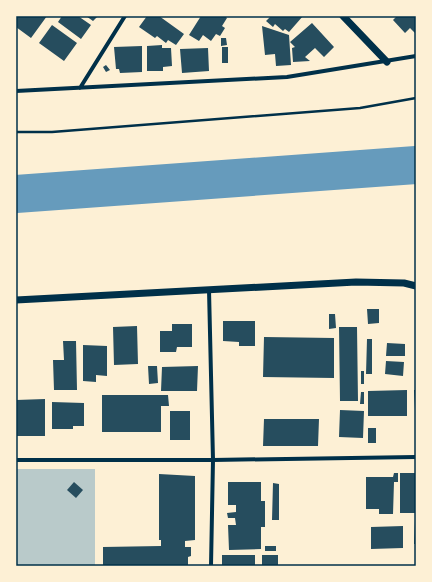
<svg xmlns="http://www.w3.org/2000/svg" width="432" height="582" viewBox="0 0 432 582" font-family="'Roboto Condensed',sans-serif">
  <rect width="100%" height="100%" fill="#fdf0d5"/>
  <!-- green -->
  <path fill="#b9caca" d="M16,469H95V566H16Z"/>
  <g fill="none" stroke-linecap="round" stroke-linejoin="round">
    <!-- river -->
    <path stroke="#669bbc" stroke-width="38" d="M16,194L416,165"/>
  </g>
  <!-- building -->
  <path fill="#264d5e" d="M16,16H47L31,38L16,27Z
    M62,16H78L91,25L81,39L58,22Z
    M86,16H98L93,21Z
    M147,16H159L184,34L176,45L168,40L166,43L157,36L155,38L139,27Z
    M201,16H225L227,18L222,26L225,28L220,36L216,34L211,41L203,35L199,41L189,35Z
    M271,16H303L289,32L285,29L283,31L275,24L273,27L266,21Z
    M397,16H416V34L410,28L405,33L393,20Z
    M312,23L334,47L324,57L315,48L305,57L310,61L293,62L292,48L295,47L290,42Z
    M52,25L77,43L64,61L39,43Z
    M262,26L289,35L291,65L276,66L275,54L265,55Z
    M221,38H226L227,45L221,46Z
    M162,45V48H171L172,66L163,67V71H147V46Z
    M142,46V72L120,73L119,69H116L114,47Z
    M222,47H228V63H222Z
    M208,48L209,71L182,73L180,49Z
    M106,65L110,70L106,72L103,67Z
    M367,309H379V323L368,324Z
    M329,314H335L336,328L329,329Z
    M223,321H255V346H239V342L223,341Z
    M172,324H192V347H177L176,352H160V331H172Z
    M137,326L138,364L114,365L113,327Z
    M339,327H357L358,401H340Z
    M264,337L334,338V378L263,377Z
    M367,339H372V374H366Z
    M63,341H76L77,390H54L53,360H64Z
    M387,343L405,344V356H386Z
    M83,345L107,346V376L96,375V382L83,381Z
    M386,361L404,362L403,376L385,374Z
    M148,366H157L158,383L149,384Z
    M198,366L197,391H161L162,367Z
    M361,371H364V384H361Z
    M407,390V416H368V391Z
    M414,390H416V409H415Z
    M361,392H364V404H360Z
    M102,395H168L169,406H161V432H102Z
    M45,399V436H16V400Z
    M52,402L84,403V426H73V429H52Z
    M340,410L364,411L363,438L339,437Z
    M170,411H190V440H170Z
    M264,419H319L318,446H263Z
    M368,428H376V443H368Z
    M394,473H398V482H394L393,514H379V509H366V477H393Z
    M400,473H416V513H400Z
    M159,474L195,476V540L185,541V547H191V556L188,557V566H103V547L161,546V540H159Z
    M74,482L83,490L76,498L67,490Z
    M228,482H261V501H265V527H261V549L229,550L228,525H236L235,518H228L227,513L236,512V505H228Z
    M273,483L279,484V520H272Z
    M415,520H416V544H414Z
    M403,526V548L371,549V527Z
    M265,546H276V551H265Z
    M222,555H255V566H222Z
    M262,555H278V566H262Z"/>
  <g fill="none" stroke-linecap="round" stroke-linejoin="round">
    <!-- path -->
    <path stroke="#003049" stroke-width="2.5" d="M16,132H52L360,108L416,98"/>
    <!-- minor -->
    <path stroke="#003049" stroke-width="4" d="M80,88L125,16
      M16,91L287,77L416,56
      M209,290L213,460L211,566
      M16,460H213L416,457"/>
    <!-- tertiary -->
    <path stroke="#003049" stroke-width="7" d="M343,16L387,62
      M16,300L356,282L404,283L416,286"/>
  </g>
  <!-- border -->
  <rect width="432" height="582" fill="none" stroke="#fdf0d5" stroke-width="34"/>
  <rect x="17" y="17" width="398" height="548" fill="none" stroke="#003049" stroke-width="1.5"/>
</svg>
